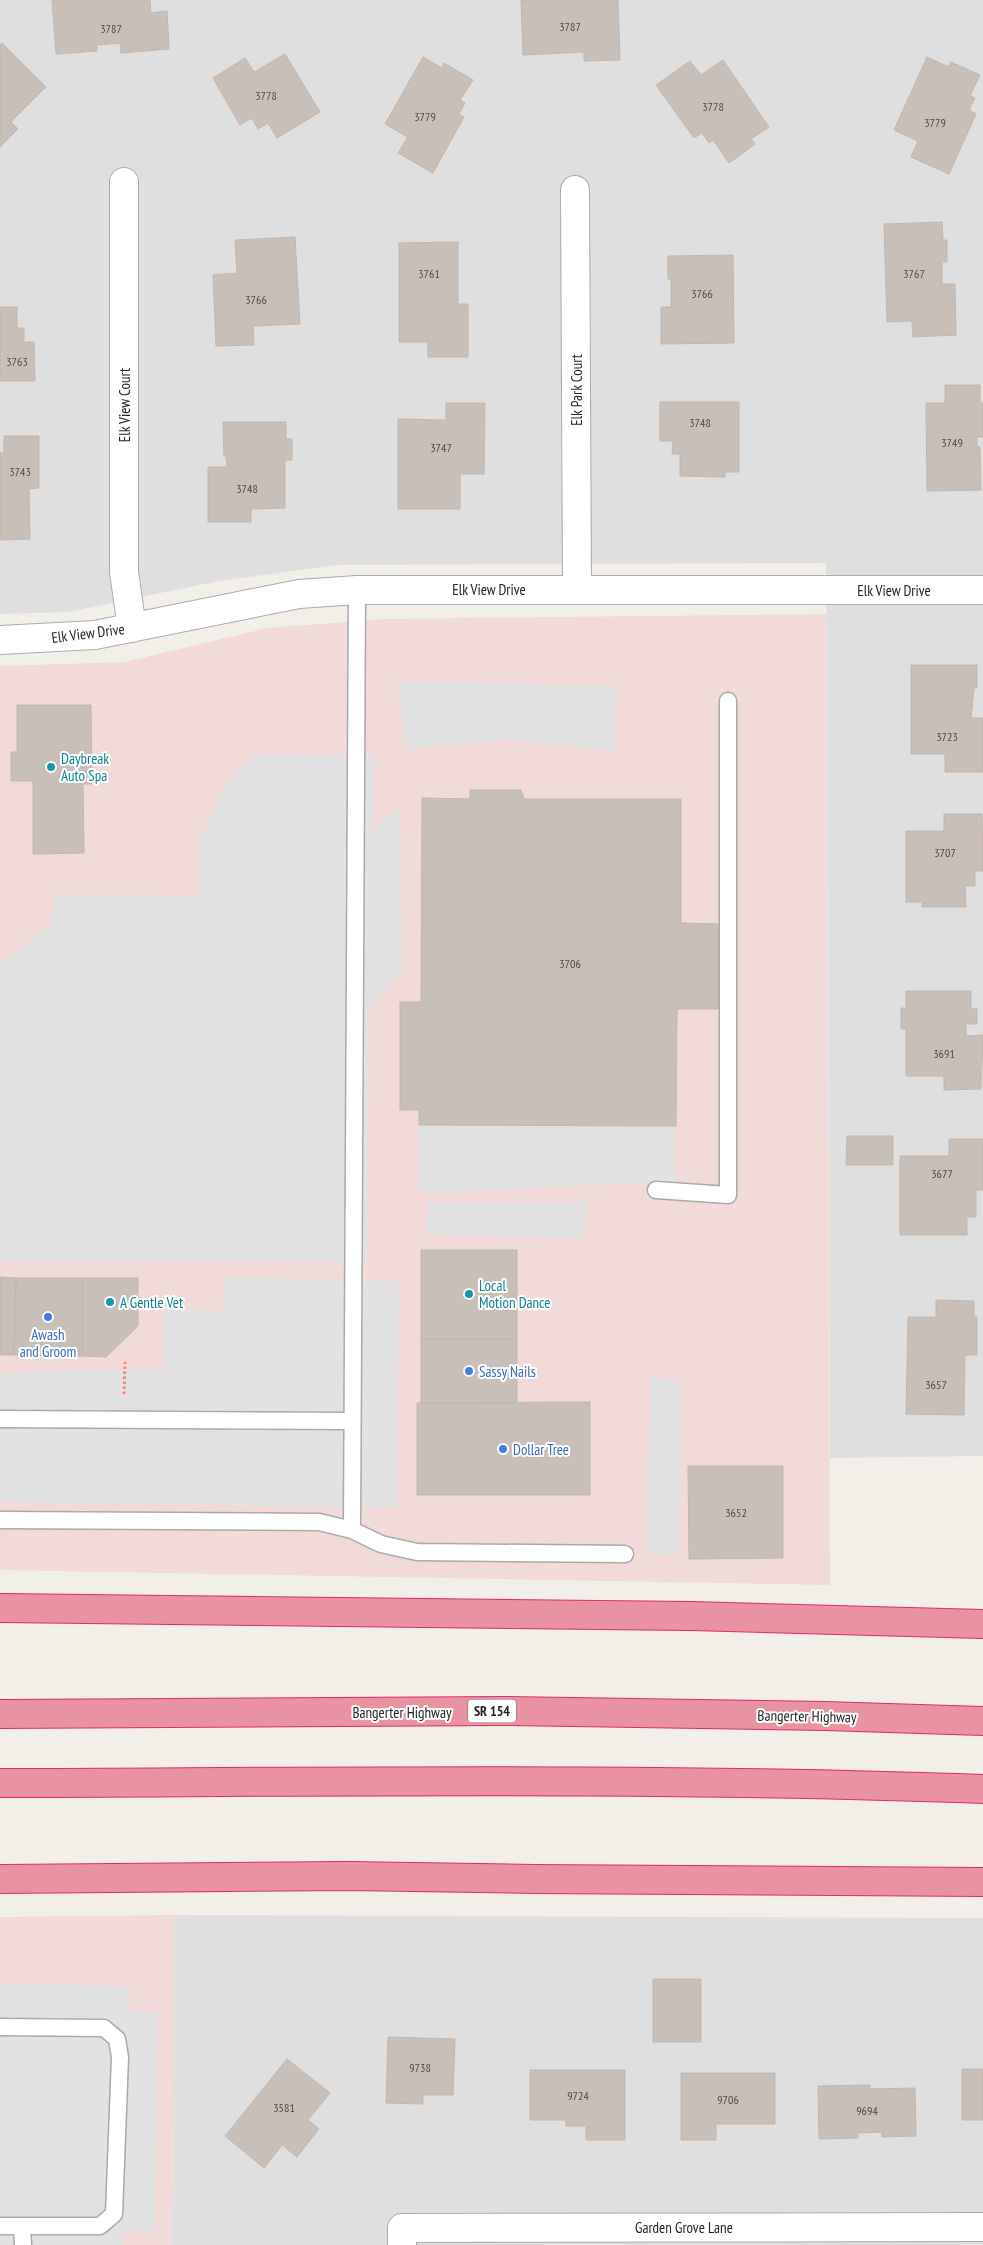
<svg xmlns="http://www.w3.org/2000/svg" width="983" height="2245" viewBox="0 0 983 2245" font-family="'PT Sans Narrow',sans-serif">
  <rect width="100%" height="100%" fill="#f2efe9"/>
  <!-- residential -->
  <path fill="#e0dfdf" d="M0,0H983V1456L830,1458L826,563L337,565L219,581L68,612L0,614Z
    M174,1915L983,1918V2245H172Z"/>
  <!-- commercial -->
  <path fill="#f2dad9" d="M826,614L830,1585L0,1570V666L125,662L267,628L385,619Z
    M174,1915L172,2245H0V1917Z"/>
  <!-- parking -->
  <path fill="#e2e2e2" d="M397,682L616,686L614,751L507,739L407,749Z
    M253,755L374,756L372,830L400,809L402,971L369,1007L367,1262L0,1261V966L52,923L54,895L199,896V843L224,787Z
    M419,1125L676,1126L674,1132L675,1181L419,1193Z
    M428,1202H589L584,1237L427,1235Z
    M225,1277L399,1281L397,1508L0,1502V1373L164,1369V1309L224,1311Z
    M651,1377L680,1382L679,1555L646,1553Z
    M0,1984L129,1986V2011L157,2012L155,2231H123V2245H0Z"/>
  <!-- building -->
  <path fill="#c7bfb8" stroke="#c4b6ab" d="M52,0H150L151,13L167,11L169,49L121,53L120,43L97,45V51L56,54Z
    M521,0H618L620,60L584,61V52L523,55Z
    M2,43L46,87L11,122L18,129L0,147V45Z
    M285,54L320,112L277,138L268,123L258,129L252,118L240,125L213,78L245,58L254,72Z
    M423,57L442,68L444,63L473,80L460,100L465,103L459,114L464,117L433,173L398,153L408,137L385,124Z
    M927,57L949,67L951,62L980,75L970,96L975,98L969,110L976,114L949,174L911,157L918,141L894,130Z
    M723,60L769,127L751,139L755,144L729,163L713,140L709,143L702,133L694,138L656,85L690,61L701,75Z
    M942,222L943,240H947V262H942V284H955L956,335L913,337L912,321L887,322L884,224Z
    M295,237L300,324L253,326L254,345L216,346L213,275L237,273L235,240Z
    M458,242V304H468V357H428V342H399V243Z
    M733,255L734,343L661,344V307H671V279H668V256Z
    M0,307H17V328H24V342H34L35,381H0Z
    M945,385H980V403H983V437H977V447H980L981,490L927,491L926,403H945Z
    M660,402H739V472H725V477L680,476V454H672L673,441H660Z
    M446,403H485L484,474H460V509H398V419L446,420Z
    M223,422H286V439H292V460H285V508L251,509V522H208V467H227L226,456H224Z
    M4,436H39V488L29,489L30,539L0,540V453H4Z
    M911,665H977V688H974L971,718H983V772H945V754H911Z
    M17,705H91L92,784H83L84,853L33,854V781H11V752H17Z
    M470,790H521L524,799H681V923L719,924V1009H677L676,1126L419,1125V1110H400V1002H421L422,798L470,799Z
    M944,814H982L983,871H975V886H965L966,907H922V902H906V831H944Z
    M906,991H971V1009H977V1024H966V1036L983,1035L981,1089L944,1090V1076H906V1029H901V1008H906Z
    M847,1136H893V1165H846Z
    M949,1139H983V1190H976V1217H967V1235H900V1156H949Z
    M421,1250H517V1339H421Z
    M0,1277L16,1278L14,1355H0Z
    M16,1278H82V1356L14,1355Z
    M82,1278H138V1326L106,1357L82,1356Z
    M936,1300L974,1301V1317H977V1355H965L964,1415L906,1414L908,1317H936Z
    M421,1339H517V1403H421Z
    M590,1402V1495H417V1403Z
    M688,1466H783V1558L689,1559Z
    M653,1979H701V2042H653Z
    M388,2037L455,2039L453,2095H423V2104L386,2103Z
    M287,2059L330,2093L308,2120L319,2129L297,2157L282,2145L264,2168L225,2136Z
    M962,2069H983V2120H962Z
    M530,2070H625V2140H586V2126H566V2120H530Z
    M681,2073H775V2124H716V2140H681Z
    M870,2085V2089L915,2088L916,2136L882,2137V2132L858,2133V2138L819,2139L818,2086Z"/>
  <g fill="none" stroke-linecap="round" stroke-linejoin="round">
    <defs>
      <path id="lane" d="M656,1190L728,1195V701
        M0,1419L352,1421
        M0,1520L319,1522L352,1530L381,1544L417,1552L625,1554
        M352,1530L357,590
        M0,2027L104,2028L117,2039L120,2057L114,2214L100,2226H0
        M22,2226L23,2245"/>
      <path id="street" d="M124,182V572L132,628
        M575,190L577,589
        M0,640L95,635L299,594L357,590H983
        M402,2245V2228L983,2227"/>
      <path id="highway" d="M0,1608L691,1616L983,1624
        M0,1714L506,1711L825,1716L983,1721
        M0,1783C328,1782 656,1777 983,1789
        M0,1879L348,1876L535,1879L983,1882"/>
    </defs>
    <!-- lane casing -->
    <use href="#lane" stroke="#a9a9a9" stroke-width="19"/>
    <!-- street casing -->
    <use href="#street" stroke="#a9a9a9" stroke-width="30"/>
    <!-- highway casing -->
    <use href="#highway" stroke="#dc2a67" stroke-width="30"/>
    <!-- path -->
    <path stroke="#fa8072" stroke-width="3" stroke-dasharray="2.5 2.5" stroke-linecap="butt" d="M124,1394L125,1362"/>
    <!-- lane -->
    <use href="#lane" stroke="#fff" stroke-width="16"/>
    <!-- street -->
    <use href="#street" stroke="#fff" stroke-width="28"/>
    <!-- highway -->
    <use href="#highway" stroke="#e892a2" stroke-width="28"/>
  </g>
  <!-- markers -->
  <g fill="#0f9aa8" stroke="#fff" stroke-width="2">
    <circle cx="51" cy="767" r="5"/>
    <circle cx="469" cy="1294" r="5"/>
    <circle cx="110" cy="1302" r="5"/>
  </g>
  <g fill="#3f7fe0" stroke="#fff" stroke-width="2">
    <circle cx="48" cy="1317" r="5"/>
    <circle cx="469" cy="1371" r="5"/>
    <circle cx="503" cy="1449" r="5"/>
  </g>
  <g text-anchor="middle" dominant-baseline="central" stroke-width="4" stroke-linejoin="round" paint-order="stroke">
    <!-- number labels -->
    <g font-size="12" fill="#4b4948">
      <text x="570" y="26">3787</text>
      <text x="111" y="28">3787</text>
      <text x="266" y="95">3778</text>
      <text x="713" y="106">3778</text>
      <text x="425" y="116">3779</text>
      <text x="935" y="122">3779</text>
      <text x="429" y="273">3761</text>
      <text x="914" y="273">3767</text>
      <text x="702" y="293">3766</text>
      <text x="256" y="299">3766</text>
      <text x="17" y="361">3763</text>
      <text x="700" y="422">3748</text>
      <text x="952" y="442">3749</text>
      <text x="441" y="447">3747</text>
      <text x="20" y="471">3743</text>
      <text x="247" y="488">3748</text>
      <text x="947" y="736">3723</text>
      <text x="945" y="852">3707</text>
      <text x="570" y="963">3706</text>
      <text x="944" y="1053">3691</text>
      <text x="942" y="1173">3677</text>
      <text x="936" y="1384">3657</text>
      <text x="736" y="1512">3652</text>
      <text x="420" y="2067">9738</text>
      <text x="578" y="2095">9724</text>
      <text x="728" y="2099">9706</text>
      <text x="284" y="2107">3581</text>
      <text x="867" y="2110">9694</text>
    </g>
    <!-- shield labels -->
    <rect fill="#fff" stroke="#646464" stroke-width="1" x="468" y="1699.5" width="48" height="23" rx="4"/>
    <g font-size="14" font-weight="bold" fill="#222">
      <text x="492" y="1711">SR 154</text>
    </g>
    <!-- street labels -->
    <g font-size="15" fill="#222" stroke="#fff">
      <text transform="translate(576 390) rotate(-90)">Elk Park Court</text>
      <text transform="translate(124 405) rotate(-90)">Elk View Court</text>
      <text x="489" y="589">Elk View Drive</text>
      <text x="894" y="590">Elk View Drive</text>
      <text transform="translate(88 633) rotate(-7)">Elk View Drive</text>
      <text x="402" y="1712">Bangerter Highway</text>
      <text transform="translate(807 1716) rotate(1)">Bangerter Highway</text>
      <text x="684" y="2227">Garden Grove Lane</text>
    </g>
    <!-- culture labels -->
    <g font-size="15" fill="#0d838f" stroke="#fff" text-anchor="start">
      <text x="61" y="758">Daybreak<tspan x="61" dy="17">Auto Spa</tspan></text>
      <text x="479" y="1285">Local<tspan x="479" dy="17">Motion Dance</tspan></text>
      <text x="120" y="1302">A Gentle Vet</text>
    </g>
    <!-- shop labels -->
    <g font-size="15" fill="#366cbe" stroke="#fff" text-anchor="start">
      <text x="48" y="1334" text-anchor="middle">Awash<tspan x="48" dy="17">and Groom</tspan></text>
      <text x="479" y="1371">Sassy Nails</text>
      <text x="513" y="1449">Dollar Tree</text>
    </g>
  </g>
</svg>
